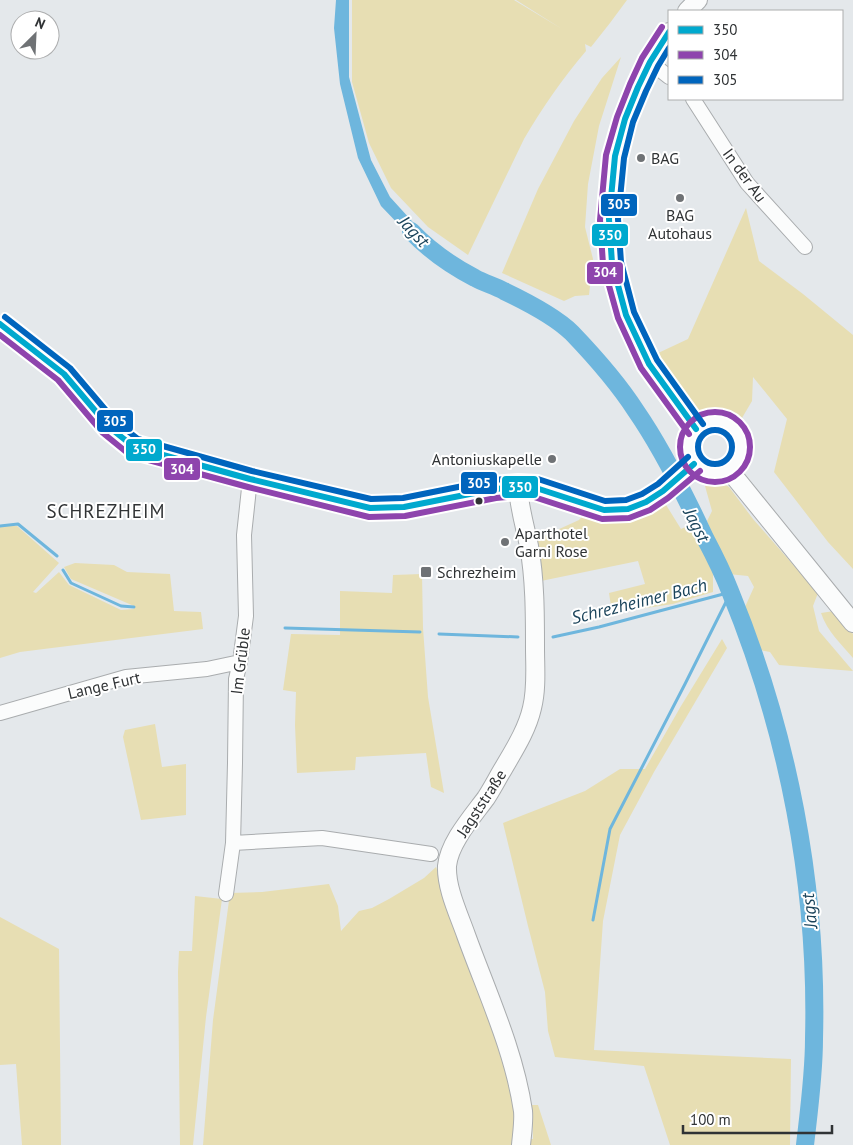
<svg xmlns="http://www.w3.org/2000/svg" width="853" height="1145" viewBox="0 0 853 1145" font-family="'PT Sans',sans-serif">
  <rect width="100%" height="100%" fill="#e4e8eb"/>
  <!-- green -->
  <path fill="#e7deb3" d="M352,0H514L562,29L516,0H627L610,23L591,47L585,44L586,51C563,78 542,108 524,139L468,255L428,227L391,188L369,143L352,82Z
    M621,57L599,126L588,184L585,227L593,259L589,295L575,296L564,301L502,273L538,189L574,121L602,78Z
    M746,208L759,261L803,294L853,335V569L828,542L774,472L787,419L753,377L752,401L742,418L694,414L659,362L656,354L688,339Z
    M712,476L729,487L753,519L818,593L813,606L819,631L853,671L779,665L770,652L755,649L745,607L754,587L748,576L728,574L707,521L712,511L705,486Z
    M663,500L681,529L692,524L713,571V592L673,604L612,613L609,593L645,584L638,561L541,581L535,540L579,520L586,512Z
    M0,526H17L59,563L33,592L36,593L59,572L69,585L121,610L134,609V606L71,579L64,567L75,563L114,565L127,572L170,574L174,611L201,612L203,629L20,652L0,658Z
    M422,574L423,628L428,697L444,793L431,787L426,753L356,757L355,770L297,773L295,725L296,692L283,690L291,634L340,635V591L392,593L393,575Z
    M834,611L853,634V658C841,644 827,631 821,613Z
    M722,639L727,648L654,772L620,835L603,921L594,1050L791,1059L790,1145H670L644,1066L555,1057L548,1031L545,992L528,926L503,823L585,791L620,769H645L681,706Z
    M155,724L162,767L186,764V815L141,820L123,737L125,730Z
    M436,867L505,1064L515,1114V1145H203L213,1020L230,893L262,892L329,884L338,906L341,931L359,911L372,908L389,899L424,878Z
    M195,896L222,899L206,1017L193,1145H180L178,972L179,951H192Z
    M0,917L59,949L61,1145H22L16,1064L0,1065Z
    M532,1105H538L551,1145H527V1139H533Z"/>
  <!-- water -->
  <path fill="#6eb6dd" d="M336,0H349V77L371,160L390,197L430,241L426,253L381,206L358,158L340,84L334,28Z"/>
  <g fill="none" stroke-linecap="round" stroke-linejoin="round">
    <!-- stream -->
    <path stroke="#6eb6dd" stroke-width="3" d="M0,526L18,524L57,556
      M63,570L71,583L121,606L134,607
      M285,628L420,632
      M439,634L518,637
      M553,637L599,627L731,592
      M593,920L610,829L685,684L731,592"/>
    <!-- river -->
    <path stroke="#6eb6dd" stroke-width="18" d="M411,231C430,251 450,265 475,278C484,283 495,286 504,291C525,301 555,316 572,333C595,357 618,383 636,411C663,450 685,495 705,538C714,555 723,573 730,591C788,732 818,886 814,1039C814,1074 809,1110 805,1145"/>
    <defs>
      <path id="minor" d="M650,62L669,77
        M693,99L747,183L805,247
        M0,324L64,374L109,427L134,447L250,479L370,508L404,507L495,489L518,487
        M0,713L126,677L207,669L240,662
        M233,843L322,838L431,854
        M226,894L233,843L235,763L236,679L240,662L246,616L244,535L250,479"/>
      <path id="major" d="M687,11L698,0
        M669,32L650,62L638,87L625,119L615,156L611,190L609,219L612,263L626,315L649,364L696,429
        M689 447a26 26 0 1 1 52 0a26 26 0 1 1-52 0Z
        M729,470L853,623
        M521,1145C522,1134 524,1122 523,1111C514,1050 487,993 466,935C459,915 446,888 447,866C449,843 472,817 486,798C492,789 497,779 503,769C514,750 527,730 532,708C537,688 535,667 535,648C535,614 535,579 529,546C525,526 519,507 518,487L536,488L604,510L628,509L646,502L663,491L694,464"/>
    </defs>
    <!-- minor casing -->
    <use href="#minor" stroke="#a9acae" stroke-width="16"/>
    <!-- major casing -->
    <use href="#major" stroke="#a9acae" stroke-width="20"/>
    <!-- minor -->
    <use href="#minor" stroke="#fbfcfc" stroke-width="14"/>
    <!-- major -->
    <use href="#major" stroke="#fbfcfc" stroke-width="18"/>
    <defs>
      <path id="bus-1" d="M669,32L650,62L638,87L625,119L615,156L609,219L612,263L626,315L649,364L696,429
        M0,324L64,374L109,427L134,447L250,479L370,508L404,507L495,489L518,487L536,488L604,510L628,509L646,502L663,491L694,464"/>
      <path id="bus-2" d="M662,27L642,58L630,84L617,117L606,155L600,220L603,264L618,318L641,368L689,434
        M0,335L58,380L103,433L130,455L248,487L369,517L405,516L496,498L518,496L534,497L602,519L629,518L650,510L668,498L700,471
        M680 447a35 35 0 1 1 70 0a35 35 0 1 1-70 0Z"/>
      <path id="bus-3" d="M669,48L658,66L646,91L633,122L624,158L618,219L621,262L634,312L657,360L703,424
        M5,317L70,368L115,421L138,439L252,471L371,499L403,498L493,480L518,478L538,479L605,501L626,500L642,494L658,484L688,457
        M698 447a17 17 0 1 1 34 0a17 17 0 1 1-34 0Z"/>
    </defs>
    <!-- bus-1 casing -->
    <use href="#bus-1" stroke="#fff" stroke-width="10"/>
    <!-- bus-2 casing -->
    <use href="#bus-2" stroke="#fff" stroke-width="10"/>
    <!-- bus-3 casing -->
    <use href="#bus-3" stroke="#fff" stroke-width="10"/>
    <!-- bus-1 -->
    <use href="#bus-1" stroke="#00a9ce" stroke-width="6"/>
    <!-- bus-2 -->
    <use href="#bus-2" stroke="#8e44ad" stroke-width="6"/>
    <!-- bus-3 -->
    <use href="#bus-3" stroke="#0065bd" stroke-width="6"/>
  </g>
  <!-- markers -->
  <g fill="#6f7275" stroke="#fff" stroke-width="2">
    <circle cx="641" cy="158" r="5"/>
    <circle cx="680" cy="198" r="5"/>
    <circle cx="552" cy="459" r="5"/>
    <circle cx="505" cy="542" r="5"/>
    <rect x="420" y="566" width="12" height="12" rx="2.5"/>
  </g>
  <circle fill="#303335" stroke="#fff" stroke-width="2" cx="479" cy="501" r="4.5"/>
  <g text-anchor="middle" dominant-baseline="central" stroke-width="4" stroke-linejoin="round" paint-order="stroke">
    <!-- poi labels -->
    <g font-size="16" fill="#303335" stroke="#fff" text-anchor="start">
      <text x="651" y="158">BAG</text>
      <text x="680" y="215" text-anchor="middle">BAG<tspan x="680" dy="18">Autohaus</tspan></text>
      <text x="542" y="459" text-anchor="end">Antoniuskapelle</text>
      <text x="515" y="533">Aparthotel<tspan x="515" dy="18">Garni Rose</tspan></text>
      <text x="437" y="572">Schrezheim</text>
    </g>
    <!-- street labels -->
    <g font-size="16" fill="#303335" stroke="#fff">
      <text transform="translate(745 175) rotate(54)">In der Au</text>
      <text transform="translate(240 661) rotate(-83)">Im Grüble</text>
      <text transform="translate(104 685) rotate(-13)">Lange Furt</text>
      <text transform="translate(481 803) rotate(-57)">Jagststraße</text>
    </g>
    <!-- water labels -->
    <g font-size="18" font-style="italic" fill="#1b445b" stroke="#fff">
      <text transform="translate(414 231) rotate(47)">Jagst</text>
      <text transform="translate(697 525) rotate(63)">Jagst</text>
      <text transform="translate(639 601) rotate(-14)">Schrezheimer Bach</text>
      <text transform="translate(809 911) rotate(-96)">Jagst</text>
    </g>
    <!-- quarter labels -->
    <g font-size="19" letter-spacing="1" fill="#303335" stroke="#fff">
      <text x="106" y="511">SCHREZHEIM</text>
    </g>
  </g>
  <g stroke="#fff" stroke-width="2">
    <rect x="600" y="193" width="38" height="24" rx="5" fill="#0065bd"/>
    <rect x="591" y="223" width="38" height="24" rx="5" fill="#00a9ce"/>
    <rect x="586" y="261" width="38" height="24" rx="5" fill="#8e44ad"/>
    <rect x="96" y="409" width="38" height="24" rx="5" fill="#0065bd"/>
    <rect x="125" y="438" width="38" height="24" rx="5" fill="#00a9ce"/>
    <rect x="163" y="457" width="38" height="24" rx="5" fill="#8e44ad"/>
    <rect x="460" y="471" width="38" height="24" rx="5" fill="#0065bd"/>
    <rect x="501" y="475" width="38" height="24" rx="5" fill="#00a9ce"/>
  </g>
  <g font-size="14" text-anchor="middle" font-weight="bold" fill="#fff">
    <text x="619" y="209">305</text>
    <text x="610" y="240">350</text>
    <text x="605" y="277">304</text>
    <text x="115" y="426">305</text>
    <text x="144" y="454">350</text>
    <text x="182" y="474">304</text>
    <text x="479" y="488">305</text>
    <text x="520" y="492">350</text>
  </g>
  <!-- legend -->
  <rect x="668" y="10" width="175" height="90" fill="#ffffff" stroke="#acadae"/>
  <rect x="678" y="26" width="25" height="8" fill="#00a9ce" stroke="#acadae"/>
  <text x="713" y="35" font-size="15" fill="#303335">350</text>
  <rect x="678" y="51" width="25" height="8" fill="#8e44ad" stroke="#acadae"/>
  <text x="713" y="60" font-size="15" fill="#303335">304</text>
  <rect x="678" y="76" width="25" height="8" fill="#0065bd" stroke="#acadae"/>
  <text x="713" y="85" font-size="15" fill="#303335">305</text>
  <!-- north arrow -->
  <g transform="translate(35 35) rotate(24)"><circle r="24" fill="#ffffff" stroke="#acadae"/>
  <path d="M0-4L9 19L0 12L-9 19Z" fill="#6f7275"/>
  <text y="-8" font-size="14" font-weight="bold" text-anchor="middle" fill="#303335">N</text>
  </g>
  <!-- scale -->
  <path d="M683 1125v8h149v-8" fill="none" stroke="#303335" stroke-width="2.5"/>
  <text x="690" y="1125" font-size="15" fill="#303335" stroke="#ffffff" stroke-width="4" paint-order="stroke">100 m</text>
</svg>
